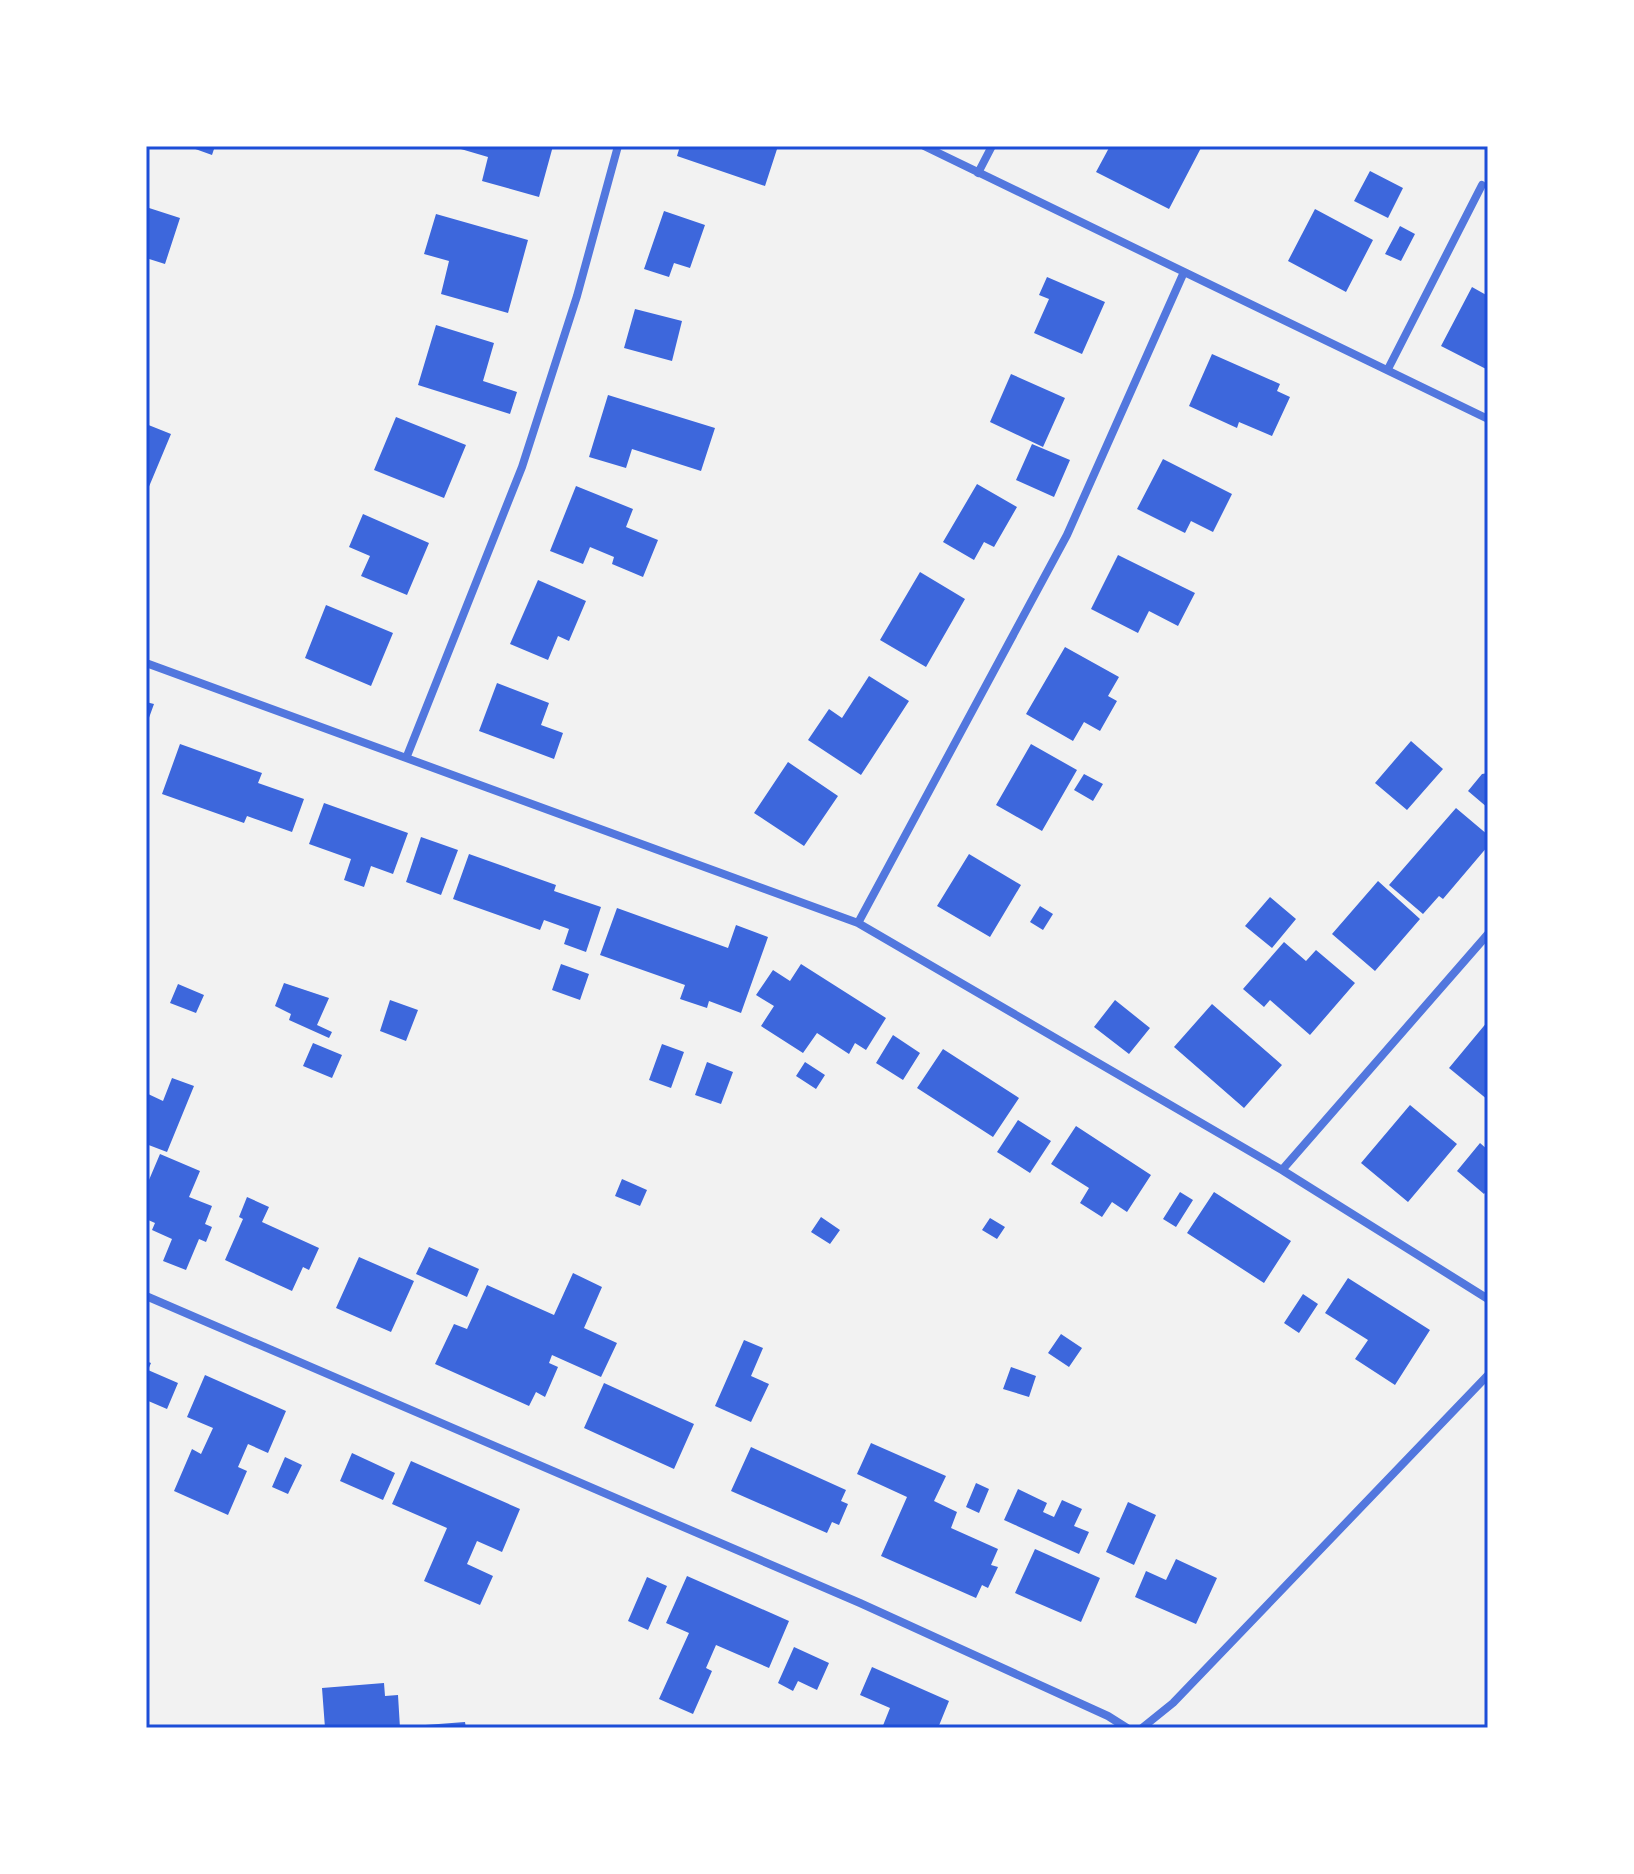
<svg xmlns="http://www.w3.org/2000/svg" width="1634" height="1874" viewBox="0 0 1634 1874" font-family="Lato,sans-serif">
  <rect width="100%" height="100%" fill="#f2f2f2"/>
  <!-- building -->
  <path fill="#3d67dc" d="M187,146H215L212,155Z
    M553,146L539,197L482,181L488,157L454,147Z
    M680,146H778L765,186L677,156Z
    M1110,146H1202L1169,209L1096,172Z
    M1370,171L1403,188L1388,218L1354,201Z
    M146,207L180,218L165,264L146,258Z
    M1315,209L1373,240L1346,292L1288,261Z
    M664,211L705,225L690,268L674,263L669,277L644,269Z
    M436,214L528,240L508,313L441,294L449,261L424,254Z
    M1400,226L1415,234L1401,261L1385,254Z
    M1047,277L1105,302L1082,354L1034,333L1049,299L1039,295Z
    M1472,287L1488,296V370L1441,346Z
    M635,309L682,321L672,361L624,348Z
    M436,325L494,343L483,381L517,392L510,414L418,385Z
    M1212,354L1280,384L1277,391L1290,397L1272,436L1239,422L1237,428L1189,406Z
    M1011,374L1065,398L1043,447L990,422Z
    M608,395L715,428L701,471L632,449L626,468L589,457Z
    M396,417L466,445L444,498L374,470Z
    M146,424L171,434L148,489L146,488Z
    M1032,444L1070,460L1054,497L1016,480Z
    M1163,459L1232,494L1213,532L1191,521L1185,533L1137,509Z
    M977,484L1017,507L994,547L984,542L974,560L943,542Z
    M576,486L633,509L626,527L658,540L643,577L612,564L614,557L590,547L583,564L550,551Z
    M363,514L429,543L407,595L361,576L370,556L349,547Z
    M1118,555L1195,593L1178,626L1149,611L1138,633L1091,609Z
    M920,572L965,599L926,667L880,640Z
    M538,580L586,601L569,641L558,636L548,660L510,644Z
    M326,605L393,633L371,686L305,658Z
    M1065,647L1119,677L1108,696L1117,701L1100,731L1084,722L1073,741L1026,714Z
    M869,676L909,701L861,775L808,740L829,709L842,718Z
    M497,683L549,703L541,725L563,733L554,759L479,731Z
    M146,702L154,704L146,726Z
    M1411,741L1443,769L1407,810L1375,783Z
    M180,744L262,773L258,783L304,799L292,832L247,816L244,823L162,794Z
    M1031,744L1077,770L1042,831L996,805Z
    M788,762L838,796L804,846L754,813Z
    M1488,773V808L1468,791L1482,774Z
    M1084,774L1103,784L1093,801L1074,790Z
    M324,803L408,833L393,874L371,866L364,887L344,880L351,859L309,844Z
    M1456,808L1488,835V846L1443,899L1439,896L1423,914L1389,885Z
    M421,837L458,850L441,895L406,882Z
    M469,854L556,885L554,891L601,907L586,952L564,944L569,929L544,920L540,930L453,899Z
    M969,854L1021,885L990,937L937,906Z
    M1378,881L1420,919L1375,971L1332,934Z
    M1270,897L1296,919L1272,948L1245,926Z
    M1040,906L1053,914L1043,930L1030,922Z
    M617,908L728,948L736,925L768,937L741,1013L709,1001L707,1008L680,999L685,985L600,955Z
    M1284,942L1306,961L1316,950L1355,983L1310,1035L1270,1000L1264,1007L1243,989Z
    M561,964L589,974L580,1000L552,990Z
    M801,964L886,1018L866,1050L855,1043L849,1054L817,1033L803,1053L761,1026L774,1006L756,995L773,970L790,981Z
    M284,983L329,998L317,1025L332,1032L329,1038L289,1020L291,1014L275,1006Z
    M178,984L204,995L196,1013L170,1003Z
    M390,1000L418,1010L406,1041L380,1031Z
    M1115,1000L1150,1028L1129,1054L1094,1027Z
    M1212,1004L1282,1065L1244,1108L1174,1047Z
    M1488,1021V1100L1449,1068Z
    M893,1035L920,1053L903,1080L876,1063Z
    M313,1043L342,1055L332,1078L303,1066Z
    M662,1044L684,1052L671,1088L649,1080Z
    M943,1049L1019,1098L993,1137L917,1088Z
    M707,1062L733,1072L721,1104L695,1095Z
    M805,1062L825,1075L816,1089L796,1076Z
    M172,1078L194,1086L167,1152L146,1144V1093L163,1101Z
    M1410,1105L1457,1144L1408,1202L1361,1163Z
    M1018,1120L1051,1141L1030,1173L997,1152Z
    M1076,1126L1151,1175L1127,1212L1112,1202L1102,1217L1080,1203L1089,1188L1051,1164Z
    M1480,1143L1488,1150V1189L1484,1194L1457,1171Z
    M160,1154L200,1171L189,1197L212,1206L205,1224L212,1227L206,1242L199,1239L186,1270L163,1261L172,1239L152,1230L155,1223L146,1219V1187Z
    M622,1179L647,1190L640,1206L615,1196Z
    M1180,1192L1193,1200L1176,1227L1163,1219Z
    M1214,1192L1291,1241L1264,1283L1187,1233Z
    M247,1197L269,1207L262,1222L319,1248L309,1270L303,1267L292,1291L225,1260L243,1219L239,1217Z
    M821,1217L840,1230L830,1244L811,1232Z
    M990,1218L1005,1227L997,1239L982,1230Z
    M429,1247L479,1269L467,1297L416,1274Z
    M359,1257L414,1281L391,1332L336,1308Z
    M573,1273L602,1287L584,1328L617,1343L601,1377L552,1355L549,1363L558,1367L545,1397L536,1392L529,1406L435,1364L454,1324L467,1329L487,1285L554,1315Z
    M1348,1278L1430,1330L1395,1385L1355,1359L1368,1340L1325,1313Z
    M1303,1294L1318,1304L1299,1333L1284,1323Z
    M1061,1334L1082,1348L1069,1367L1048,1353Z
    M744,1340L763,1348L751,1376L769,1384L751,1422L715,1406Z
    M146,1361L151,1363L148,1370L178,1383L167,1409L146,1400Z
    M1011,1367L1036,1376L1029,1397L1003,1389Z
    M205,1375L286,1411L268,1453L248,1444L238,1467L247,1471L228,1515L174,1491L192,1449L201,1454L213,1428L187,1417Z
    M604,1383L694,1424L674,1469L584,1428Z
    M871,1443L946,1476L934,1501L957,1512L951,1528L998,1549L991,1565L998,1567L988,1588L982,1585L976,1598L881,1556L907,1497L857,1474Z
    M751,1447L846,1490L841,1501L848,1504L839,1525L832,1522L827,1533L731,1491Z
    M352,1453L395,1473L383,1500L340,1481Z
    M285,1457L302,1465L288,1494L272,1487Z
    M411,1461L520,1509L502,1552L477,1541L467,1564L493,1576L480,1605L424,1581L447,1528L392,1504Z
    M976,1483L989,1489L979,1513L966,1507Z
    M1018,1489L1047,1503L1043,1512L1054,1517L1062,1500L1082,1509L1074,1526L1089,1532L1079,1554L1004,1520Z
    M1128,1502L1156,1515L1134,1565L1106,1552Z
    M1035,1549L1100,1578L1081,1622L1015,1593Z
    M1176,1559L1217,1578L1196,1624L1135,1597L1146,1571L1166,1580Z
    M687,1576L789,1621L769,1668L716,1645L706,1668L712,1671L693,1714L659,1699L689,1633L666,1623Z
    M647,1577L667,1586L648,1630L628,1621Z
    M794,1647L829,1663L817,1690L798,1681L793,1691L778,1683Z
    M872,1667L949,1701L938,1728H882L890,1708L860,1695Z
    M384,1683L385,1696L398,1695L400,1728H325L322,1688Z
    M465,1722L466,1728H412V1726Z"/>
  <g fill="none" stroke-linecap="round" stroke-linejoin="round">
    <!-- minor -->
    <path stroke="#5277de" stroke-width="8" d="M924,146L1488,419
      M978,173L992,146
      M1388,369L1482,185
      M146,663L858,923L1282,1170L1488,1299
      M407,756L522,467L577,296L618,146
      M858,923L1067,535L1184,272
      M1282,1170L1488,934
      M146,1296L860,1603L1108,1716L1127,1728
      M1142,1728L1173,1703L1488,1375"/>
  </g>
  <!-- border -->
  <rect width="1634" height="1874" fill="none" stroke="#ffffff" stroke-width="296"/>
  <rect x="148" y="148" width="1338" height="1578" fill="none" stroke="#1d4ed8" stroke-width="3"/>
</svg>
